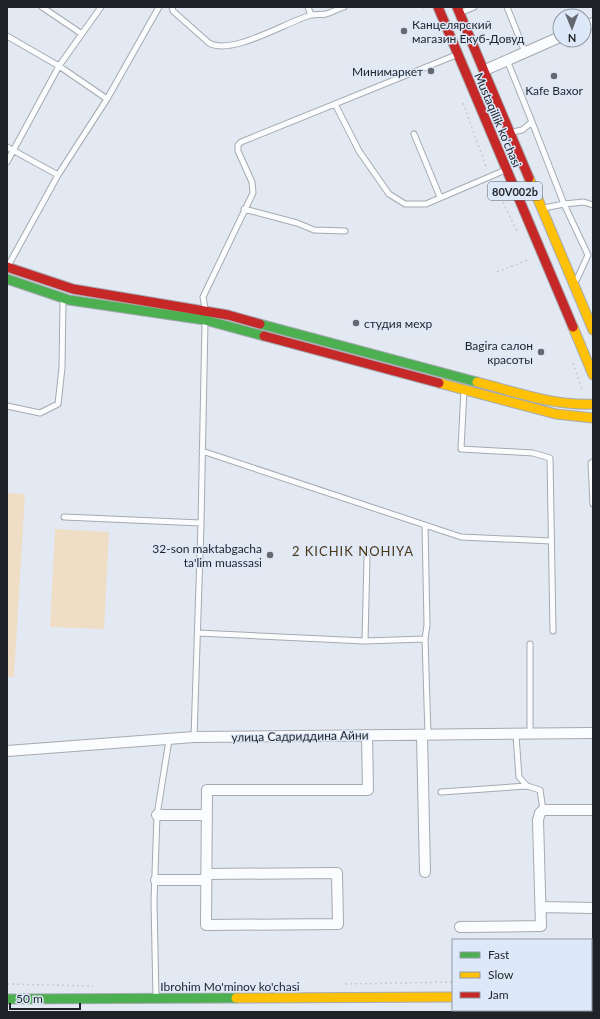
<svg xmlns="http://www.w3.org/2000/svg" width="600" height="1019" viewBox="0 0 600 1019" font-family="Lato,sans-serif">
  <rect width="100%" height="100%" fill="#e3e9f2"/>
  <!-- green -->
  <path fill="#efddc6" d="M7,493L25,494L14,677H7Z
    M55,529L109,532L104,629L50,627Z"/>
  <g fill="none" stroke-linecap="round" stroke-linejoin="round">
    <defs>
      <path id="lane" d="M42,7L82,34
        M172,7L173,11L209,43C232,56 286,22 311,15C316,14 321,15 326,14C332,12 338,9 344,7
        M308,7L311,15
        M507,7L525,52
        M462,12L474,7
        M7,36L59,66L107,99
        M507,60L532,122L522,130L513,132
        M335,104L359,151L389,194L405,204H426L503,171
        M532,122L564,204L584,202L593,205
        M414,134L440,197
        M7,147L58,175
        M7,162L59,66L101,7
        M544,208L564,204L588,255L577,279
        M244,209L297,223L314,230L345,231
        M8,266L58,175L107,99L159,7
        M205,308L203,297L253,193L252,182L238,151V145L241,142L456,55
        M464,390L461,449L533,453L550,458L553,631
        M7,406L40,413L58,404L62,368L63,300
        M202,451L461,537L551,541
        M593,462L591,463L593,504
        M64,517L201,523
        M198,633L365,641L425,639L427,625L425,526
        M425,639L428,735
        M365,641L367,557
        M530,734V644
        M516,735L519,777L527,786L540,790L543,810
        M194,737L201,523L205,322
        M441,792L527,786
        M156,998L154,902L157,815L169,740"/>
      <path id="street" d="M584,27L593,23
        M485,70L560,37
        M422,735L425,872
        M7,751L194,737L593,733
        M157,815H207
        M206,874L337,873L338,924L206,925L207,790H368L367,735
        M156,880H206
        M541,907L593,908
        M460,927L541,926L538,820L540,813L543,810H593"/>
      <path id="fast" d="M7,279L69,300L205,320L264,336
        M260,324L477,382
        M591,995H593
        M7,999L236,998"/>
      <path id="slow" d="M529,178L593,330
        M573,327L593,375
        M477,382C516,392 553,406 593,404
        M439,383L556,414L593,418
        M236,998L453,997"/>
      <path id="jam" d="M438,7L573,327
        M457,7L529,178
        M7,267L73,289L228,315L260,324
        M264,336L439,383"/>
    </defs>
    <!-- lane casing -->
    <use href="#lane" stroke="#a5aab1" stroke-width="7"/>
    <!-- street casing -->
    <use href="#street" stroke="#a5aab1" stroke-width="12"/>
    <!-- fast casing -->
    <use href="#fast" stroke="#a5aab1" stroke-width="11"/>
    <!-- slow casing -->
    <use href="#slow" stroke="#a5aab1" stroke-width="11"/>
    <!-- jam casing -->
    <use href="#jam" stroke="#a5aab1" stroke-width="11"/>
    <!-- path -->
    <path stroke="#c8cacc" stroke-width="1.5" stroke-dasharray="2 3" stroke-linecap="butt" d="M423,7L425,11
      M463,103L487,169
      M494,184L517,231
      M497,272L530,259
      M573,363L582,389
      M7,984L93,986
      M345,984L453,982"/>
    <!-- lane -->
    <use href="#lane" stroke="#fbfcfd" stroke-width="5"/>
    <!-- street -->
    <use href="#street" stroke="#fbfcfd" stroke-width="10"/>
    <!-- fast -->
    <use href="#fast" stroke="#4caf50" stroke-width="9"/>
    <!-- slow -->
    <use href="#slow" stroke="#ffc107" stroke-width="9"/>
    <!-- jam -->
    <use href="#jam" stroke="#c62828" stroke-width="9"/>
  </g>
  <!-- markers -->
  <g fill="#64686f" stroke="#dde8f8" stroke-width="1.5">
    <circle cx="404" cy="31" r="4"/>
    <circle cx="431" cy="71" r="4"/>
    <circle cx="554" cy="76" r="4"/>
    <circle cx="356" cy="323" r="4"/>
    <circle cx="541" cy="352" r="4"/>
    <circle cx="270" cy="555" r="4"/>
  </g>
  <g text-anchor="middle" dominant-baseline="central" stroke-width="3" stroke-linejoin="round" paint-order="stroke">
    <!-- shield labels -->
    <rect fill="#dde8f8" stroke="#585e66" stroke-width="1" x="488" y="182" width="54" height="18" rx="3"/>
    <g font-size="11" font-weight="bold" fill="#1f2328">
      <text x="515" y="191">80V002b</text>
    </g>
    <!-- poi labels -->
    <g font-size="12" fill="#1f2328" stroke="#dde8f8" text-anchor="end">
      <text x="412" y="24" text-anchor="start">Канцелярский<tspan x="412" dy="14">магазин Екуб-Довуд</tspan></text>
      <text x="423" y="71">Минимаркет</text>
      <text x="554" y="90" text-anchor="middle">Kafe Baxor</text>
      <text x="364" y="323" text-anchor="start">студия мехр</text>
      <text x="533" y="345">Bagira салон<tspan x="533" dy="14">красоты</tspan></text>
      <text x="262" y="548">32-son maktabgacha<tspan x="262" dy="14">ta'lim muassasi</tspan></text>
    </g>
    <!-- street labels -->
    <g font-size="12" fill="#1f2328" stroke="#dde8f8">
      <text transform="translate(498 120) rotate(67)">Mustaqillik ko'chasi</text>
      <text transform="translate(300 736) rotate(-1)">улица Садриддина Айни</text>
      <text x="230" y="986">Ibrohim Mo'minov ko'chasi</text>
    </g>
    <!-- neighbourhood labels -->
    <g font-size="13" letter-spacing="1" fill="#4e3714" stroke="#dde8f8">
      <text x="353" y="551">2 KICHIK NOHIYA</text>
    </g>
  </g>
  <!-- border -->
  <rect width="600" height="1019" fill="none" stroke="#1f2328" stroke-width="16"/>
  <!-- legend -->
  <rect x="452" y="939" width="140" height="72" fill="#dde8f8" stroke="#9199a5"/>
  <rect x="460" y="952" width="20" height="6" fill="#4caf50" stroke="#9199a5"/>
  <text x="488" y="959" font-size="12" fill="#1f2328">Fast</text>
  <rect x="460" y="972" width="20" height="6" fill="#ffc107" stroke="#9199a5"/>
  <text x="488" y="979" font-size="12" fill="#1f2328">Slow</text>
  <rect x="460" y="992" width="20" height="6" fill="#c62828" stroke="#9199a5"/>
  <text x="488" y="999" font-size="12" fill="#1f2328">Jam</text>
  <!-- north arrow -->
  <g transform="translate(572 28) rotate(179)"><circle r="19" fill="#dde8f8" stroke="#9199a5"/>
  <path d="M0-3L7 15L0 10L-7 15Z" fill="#64686f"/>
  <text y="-6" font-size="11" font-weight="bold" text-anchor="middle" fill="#1f2328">N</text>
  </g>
  <!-- scale -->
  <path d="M10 1003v6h70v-6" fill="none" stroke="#1f2328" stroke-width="2"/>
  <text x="16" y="1003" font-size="12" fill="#1f2328" stroke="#dde8f8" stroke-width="3" paint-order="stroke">50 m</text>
</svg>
